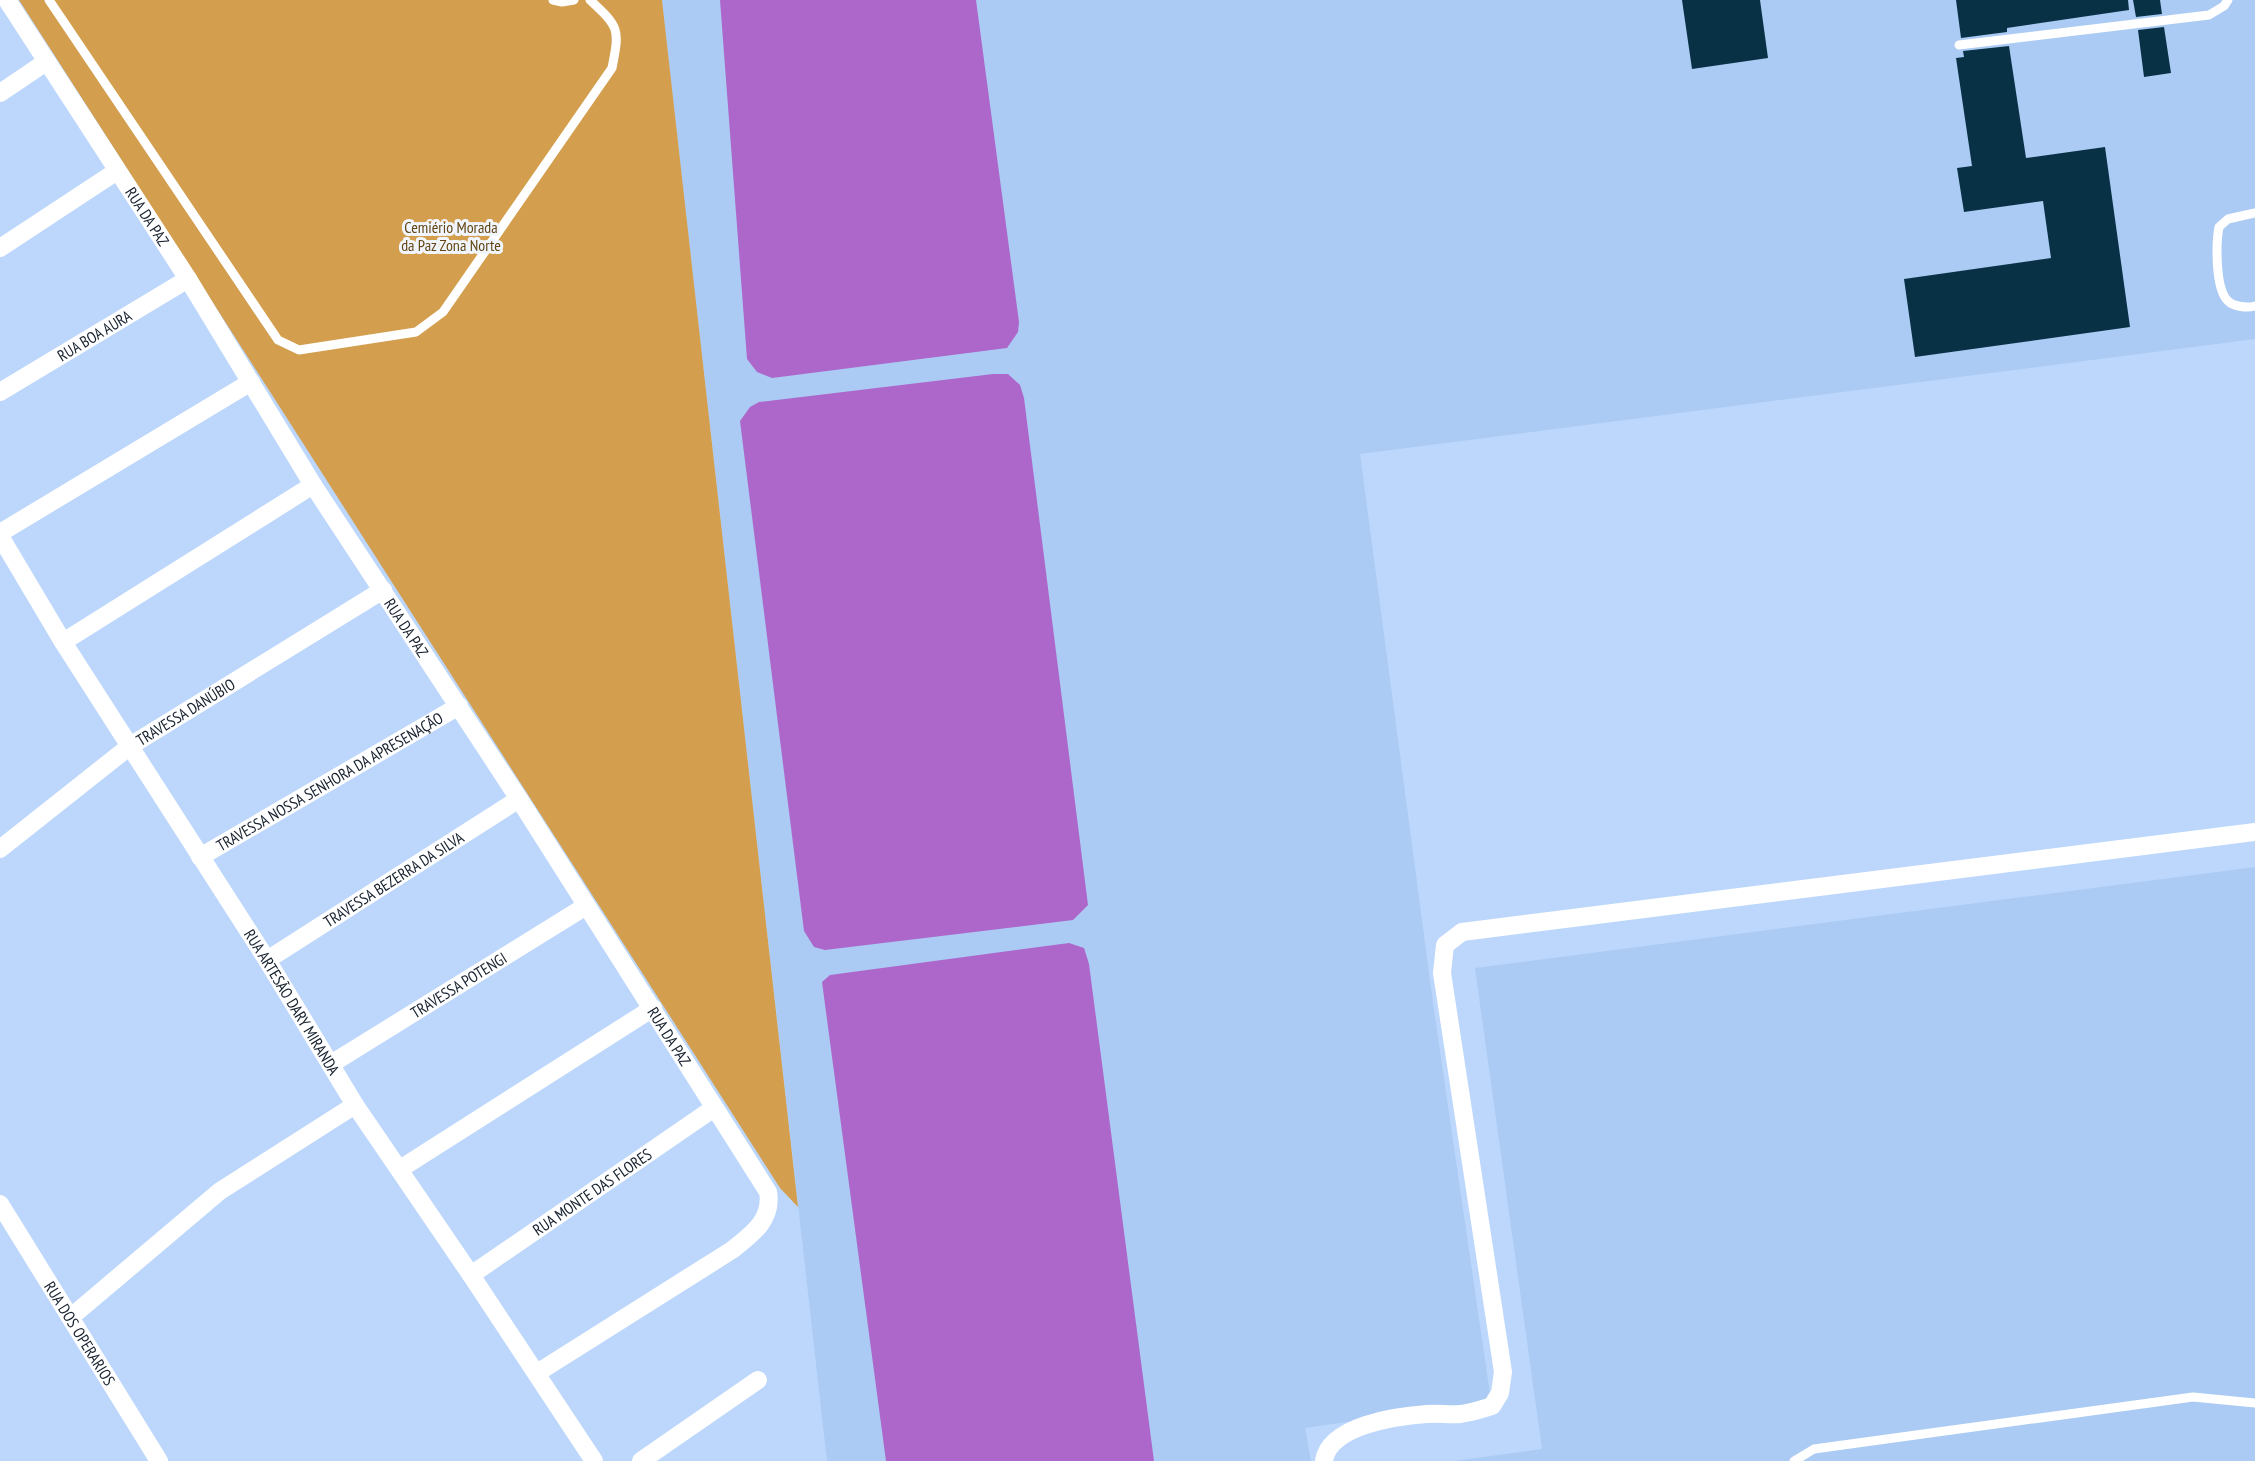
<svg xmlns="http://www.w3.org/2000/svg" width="2255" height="1461" viewBox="0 0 2255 1461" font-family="'PT Sans Narrow',sans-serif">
  <rect width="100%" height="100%" fill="#bcd7fb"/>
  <!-- built -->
  <path fill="#abcbf4" d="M662,0H2255V339L1360,454L1434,1010L1491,1401L1305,1428L1311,1461H827Z
    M2255,867V1461H1454L1542,1449L1475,968Z"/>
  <!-- green -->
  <path fill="#d39e4e" d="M19,0H662L798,1207L780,1188Z"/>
  <!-- water -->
  <path fill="#ad67ca" d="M720,0H976L1019,322L1018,332L1007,348L772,378L757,372L747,359Z
    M993,374H1008L1020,385L1024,398L1088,905L1073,920L825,950L814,947L804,931L740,421L750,407L759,402Z
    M1069,943L1084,948L1089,964L1154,1461H886L822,982L830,975Z"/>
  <!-- building -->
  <path fill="#083146" d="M1682,0H1760L1768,58L1692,69Z
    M1956,0H2128L2129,10L2007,28V32L1961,38Z
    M2133,0H2160L2162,14L2136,17Z
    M2164,27L2171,73L2144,77L2138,30Z
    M2009,46L2026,158L2105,147L2130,327L1915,357L1904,279L2051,258L2043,201L1964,212L1957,168L1972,166L1956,58L1964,57L1963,51Z"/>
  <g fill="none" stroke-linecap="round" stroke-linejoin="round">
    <!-- service -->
    <path stroke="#fff" stroke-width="9" d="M49,0L278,340L299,350L416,332L443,312L612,68C620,28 619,27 590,0
      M553,0L562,2L574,0
      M1959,45L2209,15L2224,6L2228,0
      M2255,213L2228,219L2219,227C2216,243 2215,289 2228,301C2234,307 2247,308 2255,306
      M1794,1461L1814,1449L2193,1397L2255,1403"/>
    <!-- minor -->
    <g stroke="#fff" stroke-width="18">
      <path id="s1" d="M7,0L188,279L313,485L519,799L768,1192C773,1220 751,1235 732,1250L537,1373"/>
      <path d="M0,93L46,62"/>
      <path d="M0,248L117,171"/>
      <path id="s2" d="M0,392L188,279"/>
      <path d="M0,533L251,382"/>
      <path id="s3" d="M0,536L63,642L267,960L355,1105L471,1275L594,1461"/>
      <path d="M63,642L313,485"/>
      <path id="s4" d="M0,849L130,746L383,590"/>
      <path id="s5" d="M200,857L459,706"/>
      <path id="s6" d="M267,960L519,799"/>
      <path id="s7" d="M331,1064L586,906"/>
      <path d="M400,1169L653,1008"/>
      <path id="s8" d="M0,1204L159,1461"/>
      <path id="s9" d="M471,1275L714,1108"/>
      <path d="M71,1317L220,1191L355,1105"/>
      <path d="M641,1461L758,1380"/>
      <path d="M1324,1461C1329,1425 1398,1416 1427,1414C1438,1413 1449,1415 1460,1414C1471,1413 1482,1409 1492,1406L1500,1393L1503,1372L1442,973L1445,945L1462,932L2255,832"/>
    </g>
  </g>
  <g text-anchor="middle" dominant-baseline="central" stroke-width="6" stroke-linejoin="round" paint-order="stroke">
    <!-- street labels -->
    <g font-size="16" fill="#17212e" stroke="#f1f6fe">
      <text stroke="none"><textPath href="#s1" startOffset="258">RUA DA PAZ</textPath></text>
      <text stroke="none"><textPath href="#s2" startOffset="110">RUA BOA AURA</textPath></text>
      <text stroke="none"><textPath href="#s1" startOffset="744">RUA DA PAZ</textPath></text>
      <text stroke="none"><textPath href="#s4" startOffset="231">TRAVESSA DANÚBIO</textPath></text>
      <text stroke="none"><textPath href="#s5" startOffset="150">TRAVESSA NOSSA SENHORA DA APRESENAÇÃO</textPath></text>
      <text stroke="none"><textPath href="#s6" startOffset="150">TRAVESSA BEZERRA DA SILVA</textPath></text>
      <text stroke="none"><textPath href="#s7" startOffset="150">TRAVESSA POTENGI</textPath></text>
      <text stroke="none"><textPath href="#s3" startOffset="550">RUA ARTESÃO DARY MIRANDA</textPath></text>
      <text stroke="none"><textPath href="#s1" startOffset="1230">RUA DA PAZ</textPath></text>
      <text stroke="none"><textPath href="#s9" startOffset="147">RUA MONTE DAS FLORES</textPath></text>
      <text stroke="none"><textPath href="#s8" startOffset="152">RUA DOS OPERARIOS</textPath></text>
    </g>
    <!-- park labels -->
    <g font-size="16" fill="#634513" stroke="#f1f6fe">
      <text x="451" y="227">Cemiério Morada<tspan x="451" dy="18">da Paz Zona Norte</tspan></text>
    </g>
  </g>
</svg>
